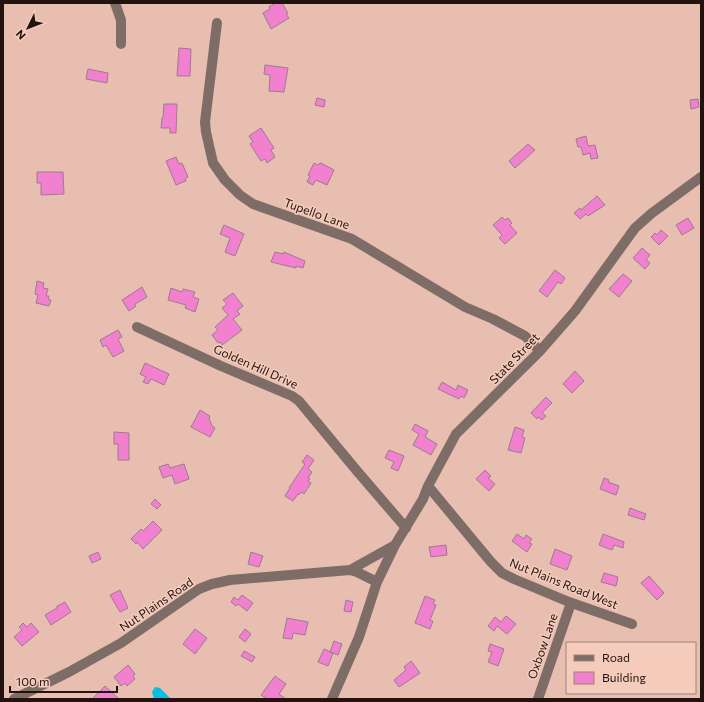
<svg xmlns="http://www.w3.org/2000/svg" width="704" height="702" viewBox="0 0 704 702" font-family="Commissioner,sans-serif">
  <rect width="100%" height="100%" fill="#e7beaf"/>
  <!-- water -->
  <path fill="#0cbce3" d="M155,687L160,688L171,699H154L152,692Z"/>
  <!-- building -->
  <path fill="#f180cf" stroke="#9d7b91" d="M275,3H282L288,13L286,14L289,18L271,29L263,13L270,9L269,7Z
    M179,48L191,49L190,76H177Z
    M265,65L288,68L284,92L269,91L270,75L264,74Z
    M88,69L108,73L107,83L86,79Z
    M317,98L325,100L324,107L315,105Z
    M698,99L699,107L691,109L690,100Z
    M164,104H177L176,133H170V128H161L162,118H163Z
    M261,128L274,148L271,150L275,157L267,163L265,159L261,161L250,144L253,142L249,136Z
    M586,136L588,146L595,145L598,158L591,159L590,153L583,155L581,147H578L576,139Z
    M528,144L535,150L515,168L509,161Z
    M176,157L179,164L182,163L188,177L185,179L186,181L176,185L166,161Z
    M314,163L317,165L321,163L334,170L327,185L316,180L313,185L307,182L310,176L308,175Z
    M37,172H63L64,194L41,195V183H37Z
    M597,196L605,205L588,216L586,214L580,219L574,213L580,208L581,210Z
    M502,217L505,220L508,218L512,223L510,225L517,233L505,244L499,238L502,235L493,225Z
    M688,218L694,228L682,235L676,225Z
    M224,225L244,234L235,256L225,252L230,238L220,234Z
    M661,230L668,236L659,245L651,237L655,233L657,235Z
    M642,248L650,255L646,260L650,263L645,269L633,258Z
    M275,252L283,254L284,252L305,261L303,268L296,266V268L271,262Z
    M555,270L565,278L561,284L558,282L547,297L539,291Z
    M623,274L632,281L619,297L609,289Z
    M37,281L44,283L43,288L48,289L46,296H49L48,299L51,300L49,306L36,303L38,295L35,294Z
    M142,287L147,297L135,304L136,306L129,311L122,300Z
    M171,288L182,292L183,289L195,292L193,297L199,299L195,312L185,308L186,305L168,300Z
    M233,293L243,306L237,311L240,314L233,319L242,330L222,345L220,342L218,343L212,335L218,330L215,327L228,315L222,308L227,304L223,300Z
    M118,330L122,337L118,339L124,351L113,357L106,345L103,347L100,340Z
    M145,363L169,374L164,385L151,379L148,384L143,382L146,377L140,374Z
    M575,371L584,381L572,393L563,384Z
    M442,382L456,390L458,385L468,390L464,398L461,396L459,399L438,389Z
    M546,397L552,403L542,413L546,416L542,420L538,417L537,419L531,413Z
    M200,410L210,416L209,418L212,426L215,428L210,437L191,427Z
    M415,424L428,431L425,437L437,444L431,455L413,445L419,434L412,430Z
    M515,427L524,430L522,437L525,438L521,453L508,450Z
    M114,432L129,433V460H118V444H114Z
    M389,450L404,456L398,471L391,468L394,462L385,458Z
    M307,455L314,460L308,469L312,472L308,478L310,479L308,481L311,483L304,494L301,492L299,495L298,494L293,501L285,496L290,488H289L305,464L302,462Z
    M168,464L170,468L184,464L189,479L175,484L172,475L163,478L159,467Z
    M485,470L491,476L488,478L495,484L489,491L476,479Z
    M604,478L609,480L608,482L619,486L616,495L600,489Z
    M155,499L161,505L157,509L151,504Z
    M630,508L646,514L644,520L628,515Z
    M153,521L162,530L143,549L137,542L136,544L131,539L141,529L143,531Z
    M517,534L524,539L526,535L532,539L529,543L532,544L527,552L512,541Z
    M603,534L624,542L623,548L614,545L612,550L599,545Z
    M446,545L447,555L431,557L429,547Z
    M555,549L572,556L567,570L550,564Z
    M98,552L101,559L92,563L89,556Z
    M251,552L263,556L259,567L248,564Z
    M604,573L618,577L616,586L601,582Z
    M649,576L664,593L657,600L641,583Z
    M120,590L128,608L120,612L110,595Z
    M242,595L253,603L247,611L238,604L236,606L231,602L234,597L238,600Z
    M425,596L435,600L433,604L436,605L430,620L433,621L430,629L415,623Z
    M346,600L353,602L351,612L344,611Z
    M65,602L71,612L51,625L45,615L57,608V606Z
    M506,616L516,624L507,634L497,626L494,631L488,626L495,617L501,622Z
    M287,618L308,622L305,635L293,633L292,639L283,638Z
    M23,623L27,627L31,623L39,632L22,646L14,637L22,630L19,627Z
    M195,629L207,638L195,654L183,644Z
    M245,629L251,634L245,642L239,637Z
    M334,641L342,644L338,655L330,652Z
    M490,644L504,649L498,666L488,662L492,652L488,651Z
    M324,649L333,653L328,666L318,662Z
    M244,651L255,657L252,662L241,656Z
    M411,661L420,673L399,687L394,680L406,670L404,667Z
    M128,665L135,674L133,676L135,679L127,686L125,683L121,686L114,677Z
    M275,676L286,684L279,694L286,699H267L261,695Z
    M105,686L119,699H92Z"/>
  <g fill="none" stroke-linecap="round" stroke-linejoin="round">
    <!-- minor -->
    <path stroke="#7e6d67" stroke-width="10" d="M115,3L121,20V44
      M217,23L205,122L206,132L213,163L225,180L240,195L253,204L352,239L465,307L493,319L525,336L540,351
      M137,327L221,366L292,396L299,401L357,471L406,528
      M428,486L491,562L502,573L514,579L569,602L632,624
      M350,570L395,545
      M14,699L69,672L121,643L199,589L212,584L230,580L350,570L357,572L377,582
      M332,699L359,637L377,582L395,545L423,499L428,486L456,434L540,351L575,311L635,228L652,213L701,177
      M538,699L571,603"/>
  </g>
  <g text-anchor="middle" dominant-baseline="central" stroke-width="3" stroke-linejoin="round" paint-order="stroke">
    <!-- street labels -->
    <g font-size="12" fill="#22130e" stroke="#f5cbbc">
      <text transform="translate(317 213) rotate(20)">Tupello Lane</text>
      <text transform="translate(514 358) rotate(-46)">State Street</text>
      <text transform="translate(256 366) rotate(24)">Golden Hill Drive</text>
      <text transform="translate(564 583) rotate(22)">Nut Plains Road West</text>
      <text transform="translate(156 604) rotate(-34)">Nut Plains Road</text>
      <text transform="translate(542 646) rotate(-71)">Oxbow Lane</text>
    </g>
  </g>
  <!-- border -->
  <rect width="704" height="702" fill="none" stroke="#22130e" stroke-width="8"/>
  <!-- legend -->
  <rect x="566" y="642" width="130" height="52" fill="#f5cbbc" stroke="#a18176"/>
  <rect x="574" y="655" width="20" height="6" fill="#7e6d67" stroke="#a18176"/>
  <text x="602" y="662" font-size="12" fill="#22130e">Road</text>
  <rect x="574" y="672" width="20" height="12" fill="#f180cf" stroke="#a18176"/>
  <text x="602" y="682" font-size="12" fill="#22130e">Building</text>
  <!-- north arrow -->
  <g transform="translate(28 28) rotate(227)" stroke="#f5cbbc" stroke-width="3" paint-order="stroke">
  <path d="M0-3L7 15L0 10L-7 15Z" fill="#22130e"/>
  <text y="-6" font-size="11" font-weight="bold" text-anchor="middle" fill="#22130e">N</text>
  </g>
  <!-- scale -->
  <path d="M10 686v6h107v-6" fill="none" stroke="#22130e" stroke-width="2"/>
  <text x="16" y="686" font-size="12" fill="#22130e" stroke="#f5cbbc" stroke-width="3" paint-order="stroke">100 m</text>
</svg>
